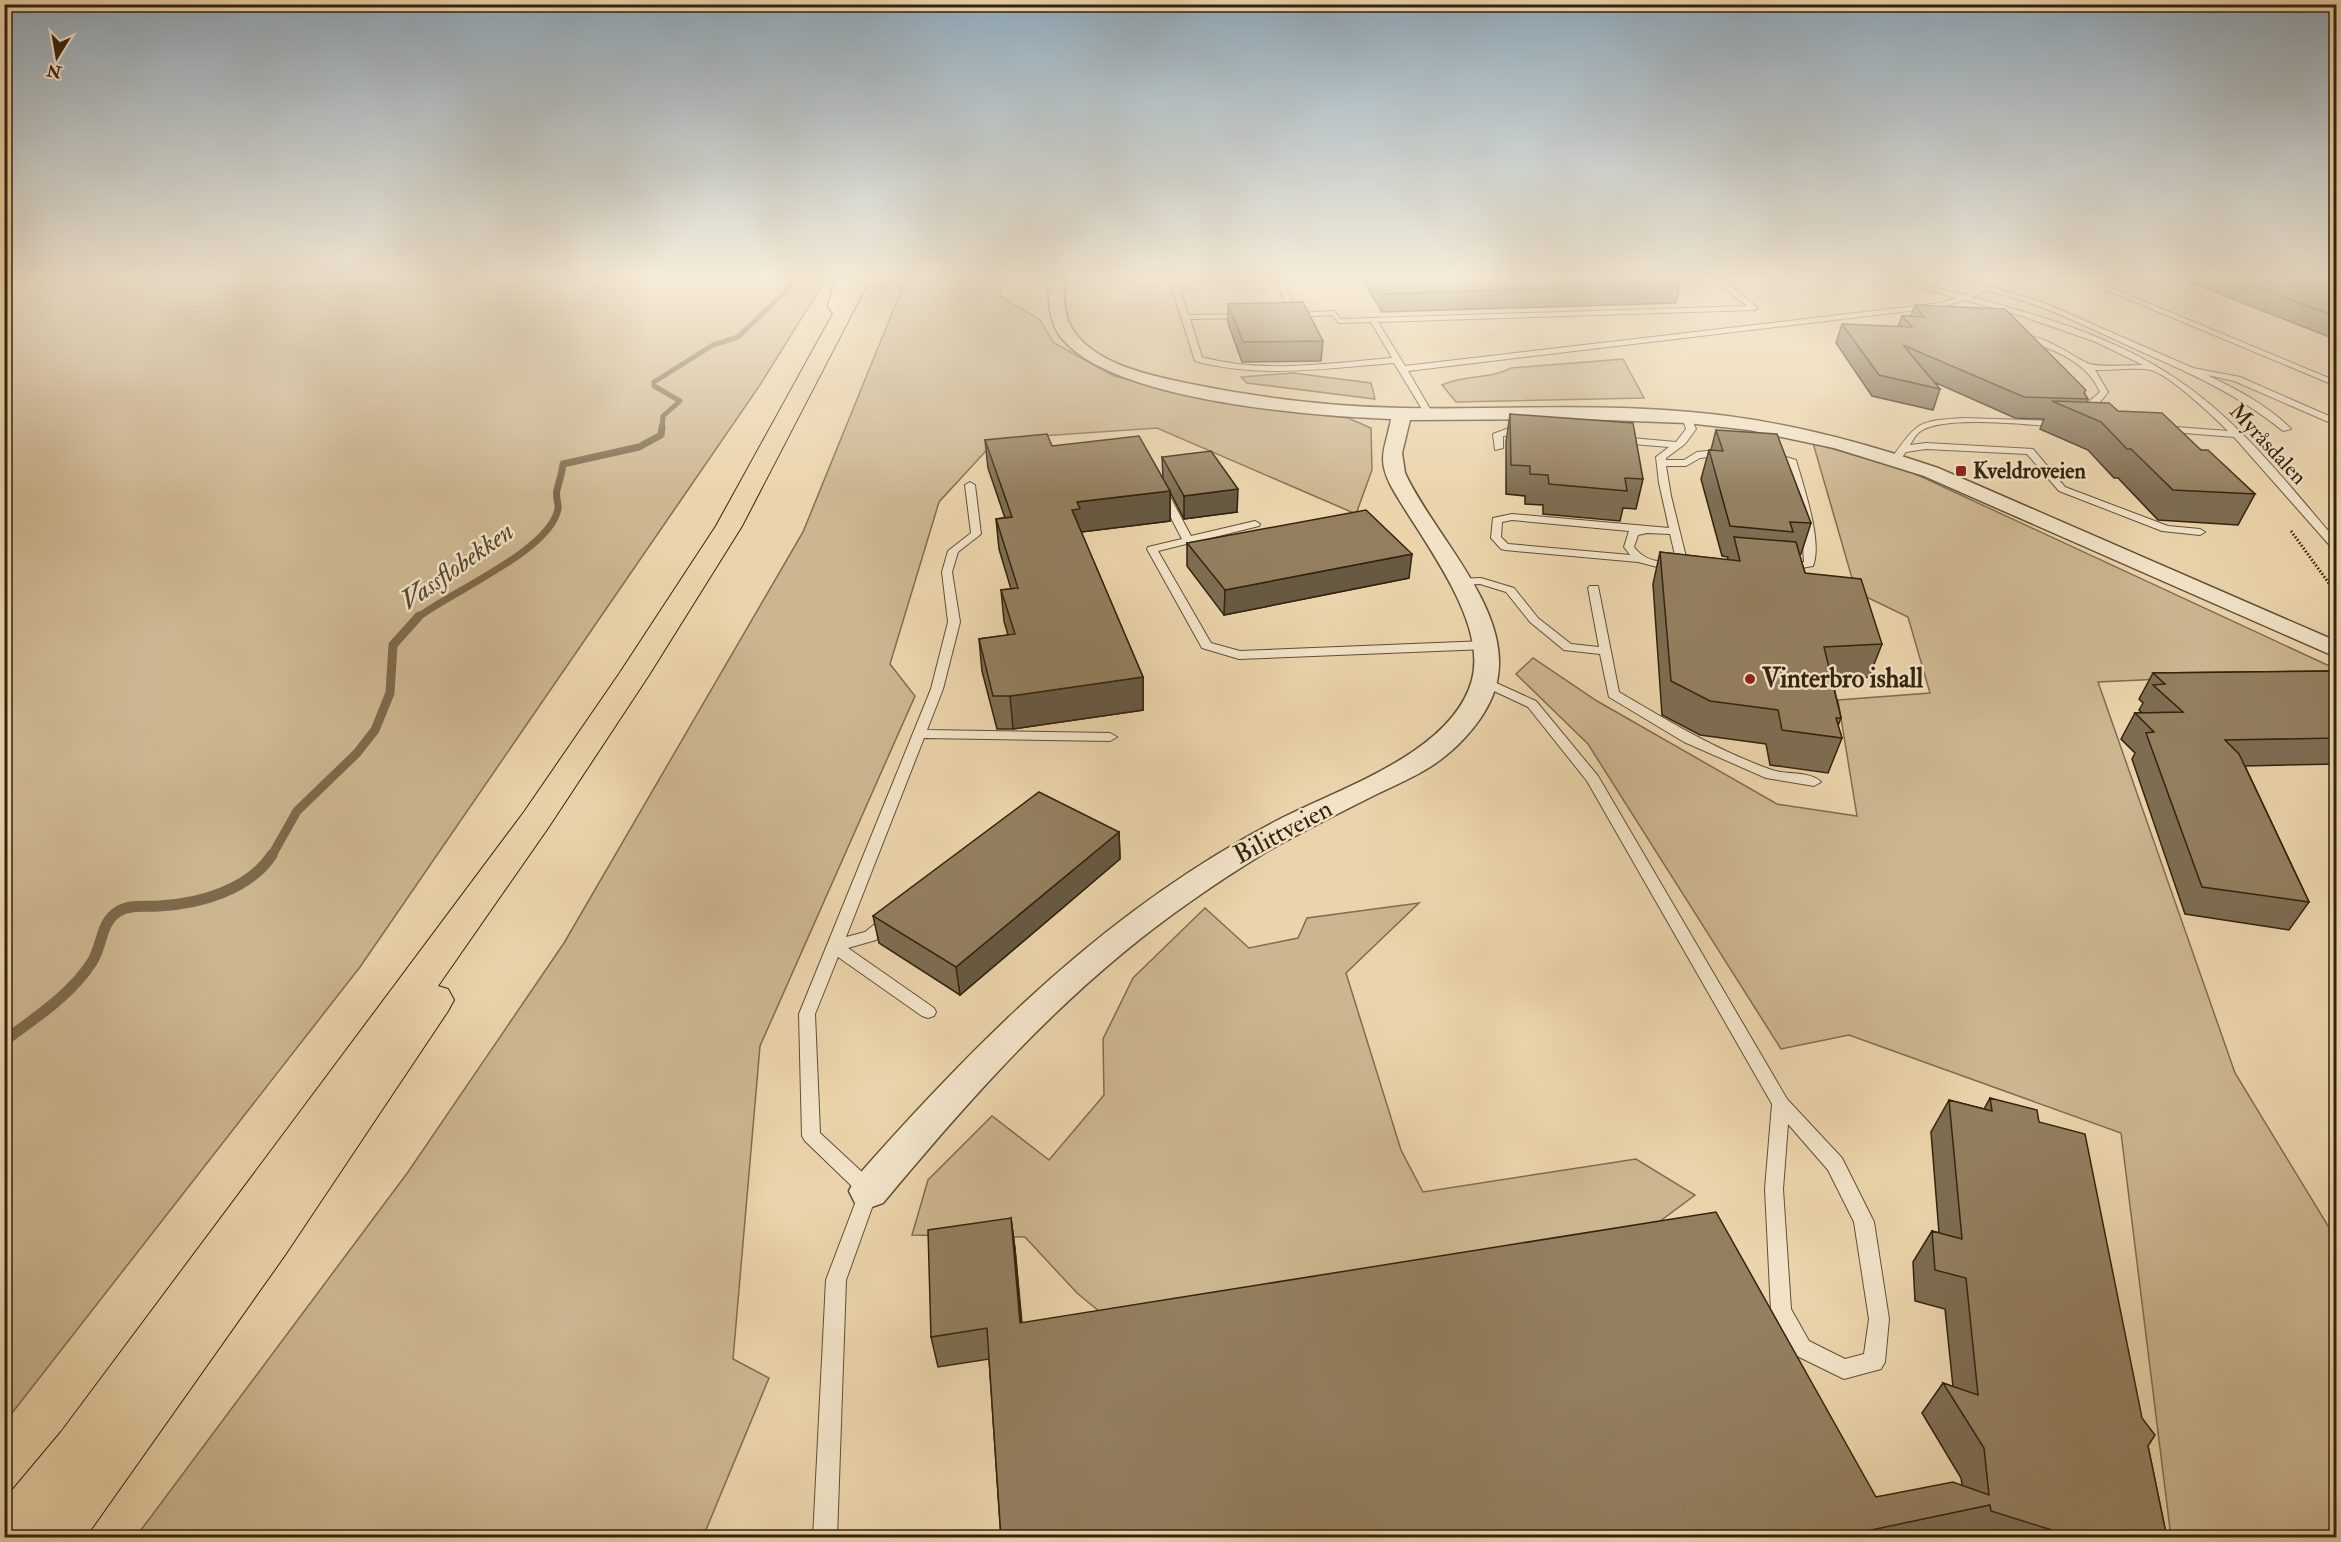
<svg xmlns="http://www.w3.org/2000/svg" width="2341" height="1542" viewBox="0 0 2341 1542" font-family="'IM FELL Double Pica',serif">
  <rect width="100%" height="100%" fill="#ebd4ab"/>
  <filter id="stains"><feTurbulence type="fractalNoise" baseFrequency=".00333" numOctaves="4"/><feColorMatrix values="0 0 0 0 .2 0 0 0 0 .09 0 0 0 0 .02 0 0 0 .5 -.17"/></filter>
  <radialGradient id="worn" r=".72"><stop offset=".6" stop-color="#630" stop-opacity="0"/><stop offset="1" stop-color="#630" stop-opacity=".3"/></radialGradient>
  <!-- green -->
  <path fill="#ccb690" stroke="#806c4e" stroke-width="1.5" d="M5,279H826L760,385L360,967L5,1422Z
    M906,279H1004L1000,296L1040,320L1054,343L1114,376L1223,403L1348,418L1371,428L1372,470L1356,514L1157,428L997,439L939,502L890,664L915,696L760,1046L733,1359L769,1378L703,1537L135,1538L408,1172L564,943L803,532Z
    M1623,359L1644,398L1456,402L1442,385C1465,374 1489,380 1511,368Z
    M1293,373L1371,383L1375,399L1247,383L1241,377Z
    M1813,443L1909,471L2336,669V671L2098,682L2235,1073L2336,1239V1537H2171L2121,1133L1849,1035L1781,1049L1588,744L1516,674L1533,658L1597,701L1777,804L1857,816L1838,700L1930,693L1908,617L1856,592Z
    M1419,903L1346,973L1401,1150L1423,1192L1636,1159L1695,1195L1644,1233L1100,1312L1077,1293L1025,1237L912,1235L928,1180L992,1116L1049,1160L1104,1095L1103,1039L1133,978L1205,908L1249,948L1298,938L1307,918Z"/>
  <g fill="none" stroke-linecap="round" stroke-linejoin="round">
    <!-- stream-far3 -->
    <path stroke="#7d694b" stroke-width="5" d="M662,429L663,416L680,401L654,386V382L713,345L738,337L788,289L792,279"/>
    <!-- stream-far2 -->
    <path stroke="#7d694b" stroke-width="7" d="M417,618C450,592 550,551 558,509C559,503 555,497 557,490C559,481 562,474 563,464L639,447L661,435L662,427"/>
    <!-- stream-far1 -->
    <path stroke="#7d694b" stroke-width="9" d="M271,857L297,811L357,753L375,730L390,693L393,645L419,616"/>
    <!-- stream -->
    <path stroke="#7d694b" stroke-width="11" d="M4,1041C35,1018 71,995 92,962C103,945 100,922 119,911C131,904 146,907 159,906C199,904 249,890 272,855"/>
    <defs>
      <path id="lane" d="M1169,279H1177L1188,315L1249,314L1250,316L1246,318L1190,319L1202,357C1263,374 1329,363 1392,358L1371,322L1339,323L1332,315L1293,317L1274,279H1282L1299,313L1334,311L1341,319L1747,306L1713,279H1722L1758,308L1754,310L1378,322L1405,366L1941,303L1956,298L1891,279H1904L1963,295L1973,291L1976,287L1973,279H1981L1983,285L2042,302L2193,368L2240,377L2336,419V425L2333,424L2234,381L2207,375C2236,389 2268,405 2291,429L2283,431C2237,393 2185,371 2131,347C2082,325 2035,300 1982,290L1979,295L1971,297C2042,316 2114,337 2175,378C2239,420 2287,483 2336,540V549L2332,548L2234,437L2160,431L2158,429L2163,426L2228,431C2213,416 2171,376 2151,370C2136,367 2111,370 2095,370L2108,392C2102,401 2090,414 2079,414V410L2100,392C2086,360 2051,348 2019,339V335C2043,334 2067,353 2087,363C2097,368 2130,365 2143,365L2096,342L2016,314L1964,300L1942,307L1408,371L1433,414L1429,417L1425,414L1394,363C1328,368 1260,379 1195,361Z
        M2080,279H2090L2336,381V386Z
        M1686,413L1690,416L1696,429L1685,444L1666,458V460H1684L1697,452L1727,449L1732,452L1727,455L1700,458L1686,466H1666L1671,496L1687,561L1686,563L1665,569L1638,562L1505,550L1501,549L1491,538L1493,518L1512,514L1669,528L1659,483L1656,457L1669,447L1620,443L1615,440L1620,437L1676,442L1686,429L1682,416ZM1512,520L1629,531L1624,547L1630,555L1508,544L1501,537L1502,522ZM1647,533L1670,534L1676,559C1660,564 1645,561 1634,547L1638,535Z
        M1964,418L2060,421L2065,424L2060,427C2030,425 1945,415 1921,431C1916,434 1913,440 1910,445L1926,443L2033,449L2065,487L2168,526L2200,529L2205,532L2200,535L2162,531L2059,491L2027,454L1926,449L1906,452L1899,461L1891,459C1918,422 1916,421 1964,418Z
        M1509,428L1523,429L1528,432L1523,435L1503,436V448L1495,450L1493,434Z
        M1770,452L1796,460C1803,485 1823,542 1813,566L1785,571L1780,568L1781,566L1804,562L1802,529L1787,462L1767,457L1765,455Z
        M970,482L975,485L981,534L958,552L952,572L960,622L943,689L927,730L1110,733L1117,737L1110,741L924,738L846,937L865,932L886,915H896L899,919L896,923L876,940L848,948L934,1008L936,1012L934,1016L928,1018L922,1016L838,957L815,1014L820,1133L876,1185L878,1191L846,1280L837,1538H813L826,1280L859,1193L805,1141L802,1136L799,1014L931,689L948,622L942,572L948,551L971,533L965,485Z
        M1161,486L1166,489L1191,536L1255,521L1260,524L1259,526L1158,551L1211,643L1240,651L1486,641L1492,645L1486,649L1239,659L1202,648L1147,549L1148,547L1182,539L1156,489Z
        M1481,578L1514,588L1538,618L1571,644L1599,647L1588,588L1590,586H1598L1619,692C1668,721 1718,751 1772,770C1786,775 1811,771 1821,782L1814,786L1766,778L1684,742L1609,697L1600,654L1564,650L1530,622L1506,592L1480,584L1458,585L1452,582L1458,579Z
        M1483,677L1536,701L1598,776L1787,1099L1842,1158L1874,1222L1889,1319L1885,1362L1881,1369L1844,1379L1795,1355L1771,1311L1765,1189L1772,1104L1587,781L1528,707L1479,684L1477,681L1479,678ZM1788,1124L1828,1170L1854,1222L1869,1319L1864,1354L1845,1359L1809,1341L1791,1309L1783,1189Z"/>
      <path id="street" d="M835,279H851L844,306L850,315L842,320L836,318L828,306Z
        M1048,279H1064C1064,295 1063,316 1073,330C1096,365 1152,376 1191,384C1260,398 1331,407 1402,408C1498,410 1594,403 1690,412C1775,419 1857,440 1938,468L2336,641V657L1924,476L1834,448L1749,430L1687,423L1580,419L1410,420L1402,453L1405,473C1433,534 1509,606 1498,676C1493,712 1460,748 1430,767C1414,777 1396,785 1379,793C1341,812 1303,831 1266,852C1217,882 1169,915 1124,952C1034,1026 957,1114 883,1203L869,1208L855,1203L849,1191L855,1179C979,1038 1110,907 1278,820C1340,788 1452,753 1472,680C1488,619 1419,537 1391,486C1376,457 1386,448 1391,419C1313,416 1108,401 1060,336C1048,319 1049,299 1048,279Z"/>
      <path id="highway" d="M852,279H870L742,526L649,675L548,828L438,986L448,989L454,1000L448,1011L285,1255L85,1538H4V1500L61,1432L524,812L619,674L716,526Z"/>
    </defs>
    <!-- lane casing -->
    <use href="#lane" stroke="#624f34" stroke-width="2"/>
    <!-- street casing -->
    <use href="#street" stroke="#624f34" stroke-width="3"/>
    <!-- highway casing -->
    <use href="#highway" stroke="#34230c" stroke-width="2"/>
    <!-- path-far1 -->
    <path stroke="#34230c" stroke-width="2" stroke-dasharray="1 1.5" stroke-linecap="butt" d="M1858,279L1878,286"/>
    <!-- path -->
    <path stroke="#34230c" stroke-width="3" stroke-dasharray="1.5 2" stroke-linecap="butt" d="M2291,531L2336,593"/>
    <!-- lane -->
    <use href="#lane" fill="#f2e3c8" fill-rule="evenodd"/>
    <!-- street -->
    <use href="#street" fill="#f2e3c8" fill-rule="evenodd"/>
    <!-- highway -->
    <use href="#highway" fill="#ebd4ab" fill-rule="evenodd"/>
  </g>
  <!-- wall -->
  <path fill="#7e6d52" stroke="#34230c" stroke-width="1.5" d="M1362,279H1674L1680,284L1676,303L1382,312Z
    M2182,279H2337V340Z
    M1228,304L1323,341L1321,361L1242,362L1228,323Z
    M1915,305L2085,394L2088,399L2086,402L2118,411L2201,450L2255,494L2238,525L2158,520L2118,478H2114L2088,450L2040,429L2044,419L2015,418L1934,382L1940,389L1933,410L1872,396L1836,343L1842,324L1898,327L1902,316H1911Z
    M1510,414L1643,479L1636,509L1623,508L1620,521L1543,514V505L1525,504V496L1506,494V442Z
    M1716,430L1811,523L1801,554H1799L1805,573L1882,644L1869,677L1832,679L1841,718L1838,726L1842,738L1828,773L1770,765L1766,744L1700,735L1662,715L1653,584L1660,552L1727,560L1728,557L1722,556L1701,479L1709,450H1711Z
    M985,440L1052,446L1163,478L1162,457L1237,512L1184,519L1170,492V521L1081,532L1143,677V710L1013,729H997L982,671L979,639L1008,635L1004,621L1001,590L1011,589L999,549L996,519L1005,518L988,468Z
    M1187,543L1409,578L1224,615L1187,566Z
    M2337,671V764L2245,766L2309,902L2289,930L2185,914L2132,759L2135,753L2121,739L2135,713H2142L2139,710L2143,703L2139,699L2153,673Z
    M1119,832L1120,859L960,995L879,943L873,916Z
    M1990,1098L2039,1122L2148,1446L2167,1538H1967L1966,1534L1949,1538H1001L989,1359L938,1367L931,1337L1011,1218L1015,1249L1022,1323L1876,1497L1962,1485L1961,1478L1922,1413L1943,1383L1953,1387L1945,1309L1915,1301L1913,1262L1932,1231L1939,1233L1931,1132L1949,1100L1984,1109Z"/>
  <!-- shaded-wall -->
  <path fill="#675942" stroke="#34230c" stroke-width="1.5" d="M1238,489L1237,512L1184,519V496Z
    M1170,491V521L1081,532L1072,510L1077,502Z
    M1412,554L1409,578L1224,615L1225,590Z
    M1143,677V710L1013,729L1010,696Z
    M1119,832L1120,859L960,995L956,967Z
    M1011,1218L1015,1249L1024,1353L1020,1323Z"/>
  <!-- building -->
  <path fill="#937f5f" stroke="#34230c" stroke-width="1.5" d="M1375,279H1674L1680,284L1384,294Z
    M2237,279H2337V317Z
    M1303,302L1323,341L1243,342L1228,304Z
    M1915,305L2005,309L2086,390L2084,393L2088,399L2024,397L1903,345L1940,389L1879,375L1842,324L1912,327L1902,316L1924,317Z
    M2052,401L2109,403L2118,411L2162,413L2201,450H2208L2255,494L2173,490L2131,449H2127L2101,422Z
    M1510,414L1633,423L1643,479L1625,478L1627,491L1549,484L1548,475L1530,474V466L1511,465Z
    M1716,430L1777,434L1811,523L1790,522L1793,532L1730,526L1709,450L1723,451Z
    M1047,434L1052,446L1139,436L1170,491L1077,502L1080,509L1072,510L1143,677L1010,696H993L979,639L1015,634L1001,590L1018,588L996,519L1012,517L985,440Z
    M1211,451L1238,489L1184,496L1162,457Z
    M1366,510L1412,554L1225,590L1187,543Z
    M1734,537L1796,542L1805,573L1861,579L1882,644L1824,647L1841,718H1836L1842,738L1782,730L1778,710L1710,701L1671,681L1660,552L1740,561Z
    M2337,671V738L2225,740L2239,754L2309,902L2202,887L2146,733L2154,732L2135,713L2183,712L2153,685L2165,684L2153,673Z
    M1039,792L1119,832L956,967L873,916Z
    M1990,1098L2037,1110L2039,1122L2085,1134L2142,1418L2155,1435L2148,1446L2167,1538H2064L2055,1531L1991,1511L1990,1505L1833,1538H1001L987,1328L931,1337L928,1230L1011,1218L1020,1323L1716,1212L1876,1497L1953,1482L1989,1495L1984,1448L1943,1383L1978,1395L1966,1278L1935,1270L1932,1231L1962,1239L1949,1100L1992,1111Z"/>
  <!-- sky -->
  <linearGradient id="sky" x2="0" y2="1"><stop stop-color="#90a9ba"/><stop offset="0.56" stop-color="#f6ecd9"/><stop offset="1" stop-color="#f6ecd9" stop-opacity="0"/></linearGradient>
  <rect width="2341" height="495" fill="url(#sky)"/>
  <!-- markers -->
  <g fill="#8f2418" stroke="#f2e3c8" stroke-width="2">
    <rect x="1955" y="465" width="12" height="12" rx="3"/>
    <circle cx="1750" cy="679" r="6"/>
  </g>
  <g text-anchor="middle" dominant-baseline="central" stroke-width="5" stroke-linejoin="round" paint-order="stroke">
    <!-- far-street labels -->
    <g font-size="22" fill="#34230c" stroke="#f2e3c8">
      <text transform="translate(2268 444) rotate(47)">Myråsdalen</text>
    </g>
    <!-- far-poi labels -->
    <g font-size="22" font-weight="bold" fill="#34230c" stroke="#f2e3c8" text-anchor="start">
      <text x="1973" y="471">Kveldroveien</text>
    </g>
    <!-- poi labels -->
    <g font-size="26" font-weight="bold" fill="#34230c" stroke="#f2e3c8" text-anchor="start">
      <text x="1762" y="679">Vinterbro ishall</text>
    </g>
    <!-- street labels -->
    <g font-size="26" fill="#34230c" stroke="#f2e3c8">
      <text transform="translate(1283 832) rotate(-28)">Bilittveien</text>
    </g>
    <!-- water labels -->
    <g font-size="27" font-style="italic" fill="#58462c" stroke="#f2e3c8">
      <text transform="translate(457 566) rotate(-35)">Vassflobekken</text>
    </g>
  </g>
  <!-- margin -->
  <rect width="2341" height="1542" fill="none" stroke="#ebd4ab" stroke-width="24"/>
  <rect x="6" y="6" width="2329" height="1530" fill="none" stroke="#34230c" stroke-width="3"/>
  <rect x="12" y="12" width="2317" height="1518" fill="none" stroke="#34230c" stroke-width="1.5"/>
  <!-- north arrow -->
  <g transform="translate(57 57) rotate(191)" stroke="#f2e3c8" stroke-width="4.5" paint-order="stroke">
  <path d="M0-4.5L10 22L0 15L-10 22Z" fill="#34230c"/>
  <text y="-9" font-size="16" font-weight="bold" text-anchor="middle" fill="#34230c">N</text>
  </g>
  <rect width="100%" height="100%" filter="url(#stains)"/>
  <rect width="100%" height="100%" fill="url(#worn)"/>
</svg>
